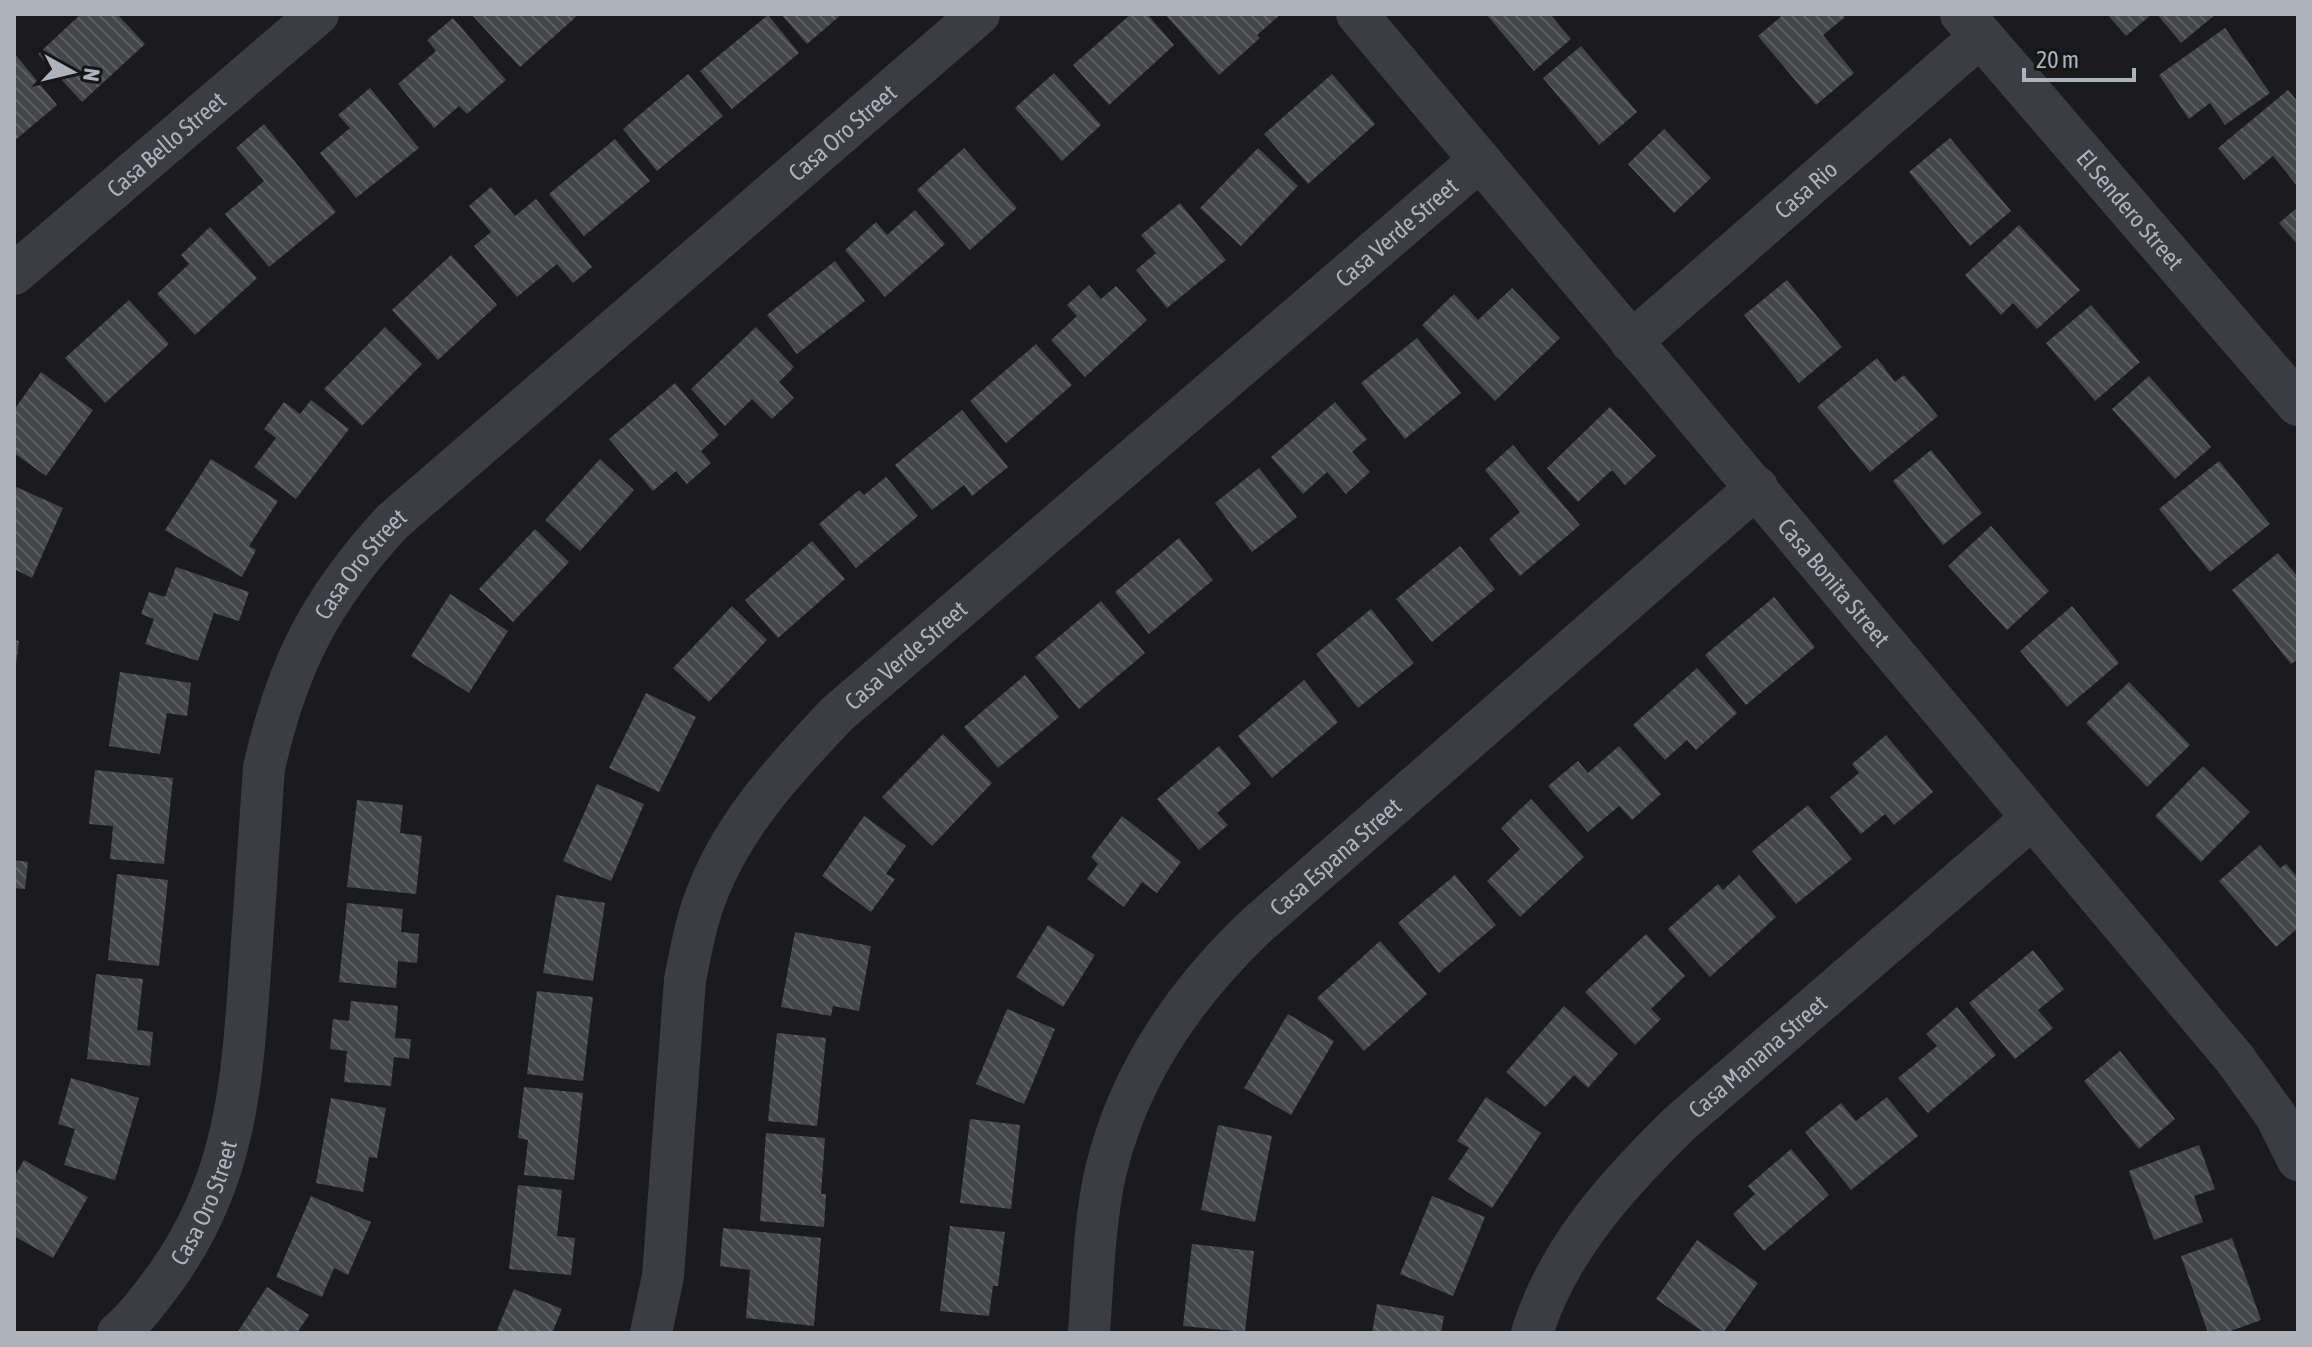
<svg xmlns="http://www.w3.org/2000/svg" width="2312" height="1347" viewBox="0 0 2312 1347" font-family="'Asap Condensed',sans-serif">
  <defs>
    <pattern id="building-back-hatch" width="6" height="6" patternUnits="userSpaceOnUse" patternTransform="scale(2)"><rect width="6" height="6" fill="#45464a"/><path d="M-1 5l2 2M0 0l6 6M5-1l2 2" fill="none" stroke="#5d5e62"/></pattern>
  </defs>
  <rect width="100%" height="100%" fill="#1b1b1d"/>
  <!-- building -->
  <path fill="url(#building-back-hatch)" d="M81,14H117L145,44L82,102L38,54Z
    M471,14H579L520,67Z
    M781,14H842L807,44Z
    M1131,14H1147L1174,45L1109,105L1073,65Z
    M1165,14H1281L1257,35L1260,38L1219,75Z
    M1486,14H1550L1571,39L1534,71Z
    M1784,14H1842L1845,17L1823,35L1854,73L1816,105L1758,36Z
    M2107,14H2152L2126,36Z
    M2157,14H2216L2181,43Z
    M768,15L799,53L732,109L700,71Z
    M453,18L506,80L467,114L459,106L434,128L398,84L436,51L427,40Z
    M2225,28L2270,93L2225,125L2210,103L2189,119L2159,75Z
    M1581,46L1637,112L1599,145L1543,78Z
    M14,53L57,105L14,141Z
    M1054,73L1101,125L1062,161L1015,108Z
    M688,74L723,116L657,171L623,129Z
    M1332,74L1375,124L1308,184L1264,134Z
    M370,88L419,148L356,198L320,153L350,128L338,115Z
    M2288,90L2298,102V187L2273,156L2244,180L2218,148Z
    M264,124L336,212L269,267L225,214L264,181L236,148Z
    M1664,129L1711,178L1674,213L1628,164Z
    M1950,138L2011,211L1970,246L1909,172Z
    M615,139L650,181L584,236L549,194Z
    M964,148L1017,208L970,250L917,190Z
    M1258,148L1298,186L1241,246L1200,208Z
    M491,187L515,216L536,199L592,267L573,283L557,264L517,297L474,246L491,232L469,206Z
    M1180,203L1226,260L1167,308L1136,270L1156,253L1141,235Z
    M2298,207V245L2279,223Z
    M915,210L945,244L885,297L845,250L876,222L887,235Z
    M2019,225L2080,290L2037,329L2013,303L2001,315L1965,275Z
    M210,227L257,278L195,335L157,294L189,264L181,255Z
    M451,255L497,305L438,360L392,310Z
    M835,261L865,301L797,354L767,315Z
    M1787,280L1842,347L1799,383L1744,315Z
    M1089,285L1101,299L1116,286L1147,320L1085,377L1051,340L1077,316L1067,305Z
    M1512,288L1560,338L1495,401L1422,325L1454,294L1478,320Z
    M129,300L169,344L105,403L65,358Z
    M2091,305L2140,362L2095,401L2046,343Z
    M385,327L422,364L362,426L324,389Z
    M756,327L794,367L779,382L794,398L772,419L752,399L725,426L691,389Z
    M1417,338L1461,393L1405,439L1361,383Z
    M1036,344L1072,385L1006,443L970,401Z
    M1877,358L1895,382L1904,375L1938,416L1870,472L1817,407Z
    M41,372L93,410L46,476L14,453V410Z
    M2149,376L2211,447L2175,479L2112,409Z
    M675,383L719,435L701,451L711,463L687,484L676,471L653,491L609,439Z
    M311,400L349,429L296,499L254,467L276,438L264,429L284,402L300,414Z
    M1335,402L1367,439L1352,452L1370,472L1346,494L1327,472L1303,494L1271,457Z
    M1610,407L1656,456L1625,485L1612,470L1578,502L1547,468Z
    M962,410L1008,467L972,496L964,485L932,510L895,465Z
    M1513,445L1580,525L1520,576L1489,539L1520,512L1485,470Z
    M1931,450L1982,513L1943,545L1893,481Z
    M211,459L278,501L249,546L256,550L242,577L165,530Z
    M600,459L634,490L580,551L545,520Z
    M2219,461L2270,524L2210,572L2159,509Z
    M1259,468L1297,517L1252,552L1215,503Z
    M886,477L918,516L856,568L819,524L859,490L864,495Z
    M14,486L63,508L32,578L14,569Z
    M1991,526L2049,591L2007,630L1948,566Z
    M535,529L569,562L513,622L479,589Z
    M1179,538L1213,580L1149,634L1115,592Z
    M812,541L845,579L778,638L745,600Z
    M1460,546L1495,589L1432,642L1396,599Z
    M2278,553L2298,577V659L2291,664L2232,590Z
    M176,567L249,592L239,621L214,613L198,661L145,644L154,619L141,614L149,592L165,597Z
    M450,594L508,631L469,693L411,656Z
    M1774,597L1815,647L1746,705L1705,655Z
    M1101,601L1145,653L1079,709L1035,657Z
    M732,606L767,640L709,702L673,668Z
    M2072,606L2119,663L2067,707L2020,651Z
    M1371,609L1414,663L1358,708L1316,654Z
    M14,640L19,641L16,664H14Z
    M1697,668L1737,713L1696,750L1687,740L1665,760L1633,725Z
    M120,672L191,683L187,716L167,713L160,754L109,746Z
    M1025,675L1059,717L998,768L964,727Z
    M1304,680L1338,722L1272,778L1238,736Z
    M2129,682L2190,745L2147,787L2086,723Z
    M646,693L696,717L659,792L609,768Z
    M943,734L992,783L932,846L882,797Z
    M1886,735L1933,792L1894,825L1885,814L1861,834L1830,797L1859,773L1852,764Z
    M1219,746L1251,784L1217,813L1228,825L1199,850L1157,799Z
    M1619,746L1661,794L1632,820L1619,806L1588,832L1548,786L1578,761L1588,773Z
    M2203,766L2250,812L2201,862L2155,816Z
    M95,770L173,778L164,864L110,859L113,826L89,824Z
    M597,784L644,804L611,881L563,861Z
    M1531,799L1584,857L1520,917L1487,881L1520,849L1501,828Z
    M357,800L403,805L400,833L422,836L416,894L347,887Z
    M1808,805L1852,859L1796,904L1752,851Z
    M864,816L906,846L886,874L895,879L871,912L822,876Z
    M1122,816L1181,862L1157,893L1142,882L1124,907L1087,879L1098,864L1091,857Z
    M2260,845L2280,868L2286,864L2298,878V928L2276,947L2219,881Z
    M14,860L28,862L25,889L14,888Z
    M117,874L168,880L159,966L108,960Z
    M1455,875L1496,925L1439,973L1398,923Z
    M1739,875L1776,917L1710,977L1668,929L1718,884L1723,890Z
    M556,895L605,903L593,981L543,973Z
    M347,903L403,909L401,932L419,934L417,963L398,961L396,988L339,982Z
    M1048,925L1095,955L1063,1007L1016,977Z
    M795,932L871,946L859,1011L833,1006L831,1016L781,1007Z
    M1646,934L1685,976L1651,1009L1661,1019L1635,1045L1585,992Z
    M1380,941L1427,994L1364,1051L1317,998Z
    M2033,950L2064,989L2038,1010L2053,1028L2015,1059L1969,1003Z
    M96,974L143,979L137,1030L153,1032L150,1066L87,1059Z
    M537,991L593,997L583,1081L527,1074Z
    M351,1001L398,1006L395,1038L411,1039L409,1059L394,1057L391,1086L344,1082L347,1051L330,1049L333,1019L349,1021Z
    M1564,1006L1618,1054L1588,1088L1574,1075L1545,1107L1506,1072Z
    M1957,1007L1996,1055L1928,1113L1898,1078L1937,1046L1926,1034Z
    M1007,1009L1055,1029L1024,1104L976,1084Z
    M1288,1014L1334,1041L1291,1115L1244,1088Z
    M777,1033L826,1038L817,1126L768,1121Z
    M2120,1051L2175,1119L2139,1149L2084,1081Z
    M71,1078L139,1098L115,1180L64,1165L75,1129L58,1124Z
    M524,1087L583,1093L574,1180L524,1175L528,1140L518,1138Z
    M1486,1097L1541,1133L1492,1208L1448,1179L1469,1148L1457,1141Z
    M1887,1097L1918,1136L1851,1190L1805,1132L1841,1103L1856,1121Z
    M331,1098L386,1108L377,1158L369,1157L363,1192L316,1183Z
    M970,1119L1020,1125L1011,1209L960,1203Z
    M1218,1125L1272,1136L1255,1222L1201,1210Z
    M766,1133L825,1138L821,1194H826L824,1227L760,1221Z
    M2199,1145L2215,1189L2194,1196L2203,1222L2154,1240L2129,1171Z
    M1791,1149L1829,1195L1764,1251L1733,1214L1755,1194L1748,1186Z
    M24,1160L88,1197L53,1258L14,1236V1177Z
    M518,1185L562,1190L557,1236L575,1238L571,1275L509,1269Z
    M311,1196L371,1222L348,1275L334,1268L322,1297L276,1277Z
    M1432,1196L1485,1217L1453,1296L1400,1274Z
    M950,1226L1005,1232L998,1286H993L989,1316L940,1311Z
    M723,1228L821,1238L814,1326L746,1318L750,1270L720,1266Z
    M2232,1238L2261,1320L2225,1333H2208L2181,1256Z
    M1697,1240L1758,1283L1723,1333H1705L1656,1299Z
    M1192,1244L1254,1251L1245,1332L1183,1326Z
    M267,1287L309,1315L297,1333H237Z
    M514,1289L562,1309L552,1333H496Z
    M1377,1304L1444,1316L1441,1333H1372Z"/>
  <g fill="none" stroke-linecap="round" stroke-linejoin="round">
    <!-- minor -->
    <g stroke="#3c3d42" stroke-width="42">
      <path id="s1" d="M1357,14L2235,1059L2276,1116L2298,1160"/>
      <path id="s2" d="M14,274L318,14"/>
      <path id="s3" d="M1631,342L1981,36"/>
      <path id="s4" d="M118,1333C137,1317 152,1296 166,1277C239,1175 242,1077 251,957C255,894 260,831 264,768C287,665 321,599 392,522L979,14"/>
      <path id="s5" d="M651,1333L663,1276L685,980C691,951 696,920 708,891C736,821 786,768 837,714L1480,160"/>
      <path id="s6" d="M1089,1333C1093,1279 1094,1222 1106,1170C1130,1072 1185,993 1257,925L1757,487"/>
      <path id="s7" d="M1532,1333C1558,1249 1618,1184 1679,1124L2031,819"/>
    </g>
    <!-- tertiary -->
    <path stroke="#3c3d42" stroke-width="44" id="s8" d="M1962,14L2298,404"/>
  </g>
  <g text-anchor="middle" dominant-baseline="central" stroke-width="8" stroke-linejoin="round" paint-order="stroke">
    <!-- street labels -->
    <g font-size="24" fill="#adb3bd" stroke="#161618">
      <text stroke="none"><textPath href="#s4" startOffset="1476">Casa Oro Street</textPath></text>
      <text stroke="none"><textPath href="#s2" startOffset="200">Casa Bello Street</textPath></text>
      <text stroke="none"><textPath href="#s3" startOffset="232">Casa Rio</textPath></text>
      <text stroke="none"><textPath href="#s8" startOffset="258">El Sendero Street</textPath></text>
      <text stroke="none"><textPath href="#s5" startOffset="1406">Casa Verde Street</textPath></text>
      <text stroke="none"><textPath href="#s4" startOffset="828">Casa Oro Street</textPath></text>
      <text stroke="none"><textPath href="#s1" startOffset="742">Casa Bonita Street</textPath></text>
      <text stroke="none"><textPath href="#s5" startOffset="758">Casa Verde Street</textPath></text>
      <text stroke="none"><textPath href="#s6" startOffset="560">Casa Espana Street</textPath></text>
      <text stroke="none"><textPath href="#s7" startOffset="362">Casa Manana Street</textPath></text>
      <text stroke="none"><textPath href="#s4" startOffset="158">Casa Oro Street</textPath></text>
    </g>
  </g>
  <!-- border -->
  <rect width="2312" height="1347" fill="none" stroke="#adb3bd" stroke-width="32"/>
  <!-- north arrow -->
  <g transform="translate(72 72) rotate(98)" stroke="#161618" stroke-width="6" paint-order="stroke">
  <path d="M0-6L14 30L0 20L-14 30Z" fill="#adb3bd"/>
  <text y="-12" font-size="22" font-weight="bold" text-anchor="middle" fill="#adb3bd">N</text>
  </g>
  <!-- scale -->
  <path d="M2024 68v12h110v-12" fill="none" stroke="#adb3bd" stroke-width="4"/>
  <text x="2036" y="68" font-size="24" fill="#adb3bd" stroke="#161618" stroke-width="6" paint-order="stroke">20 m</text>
</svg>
